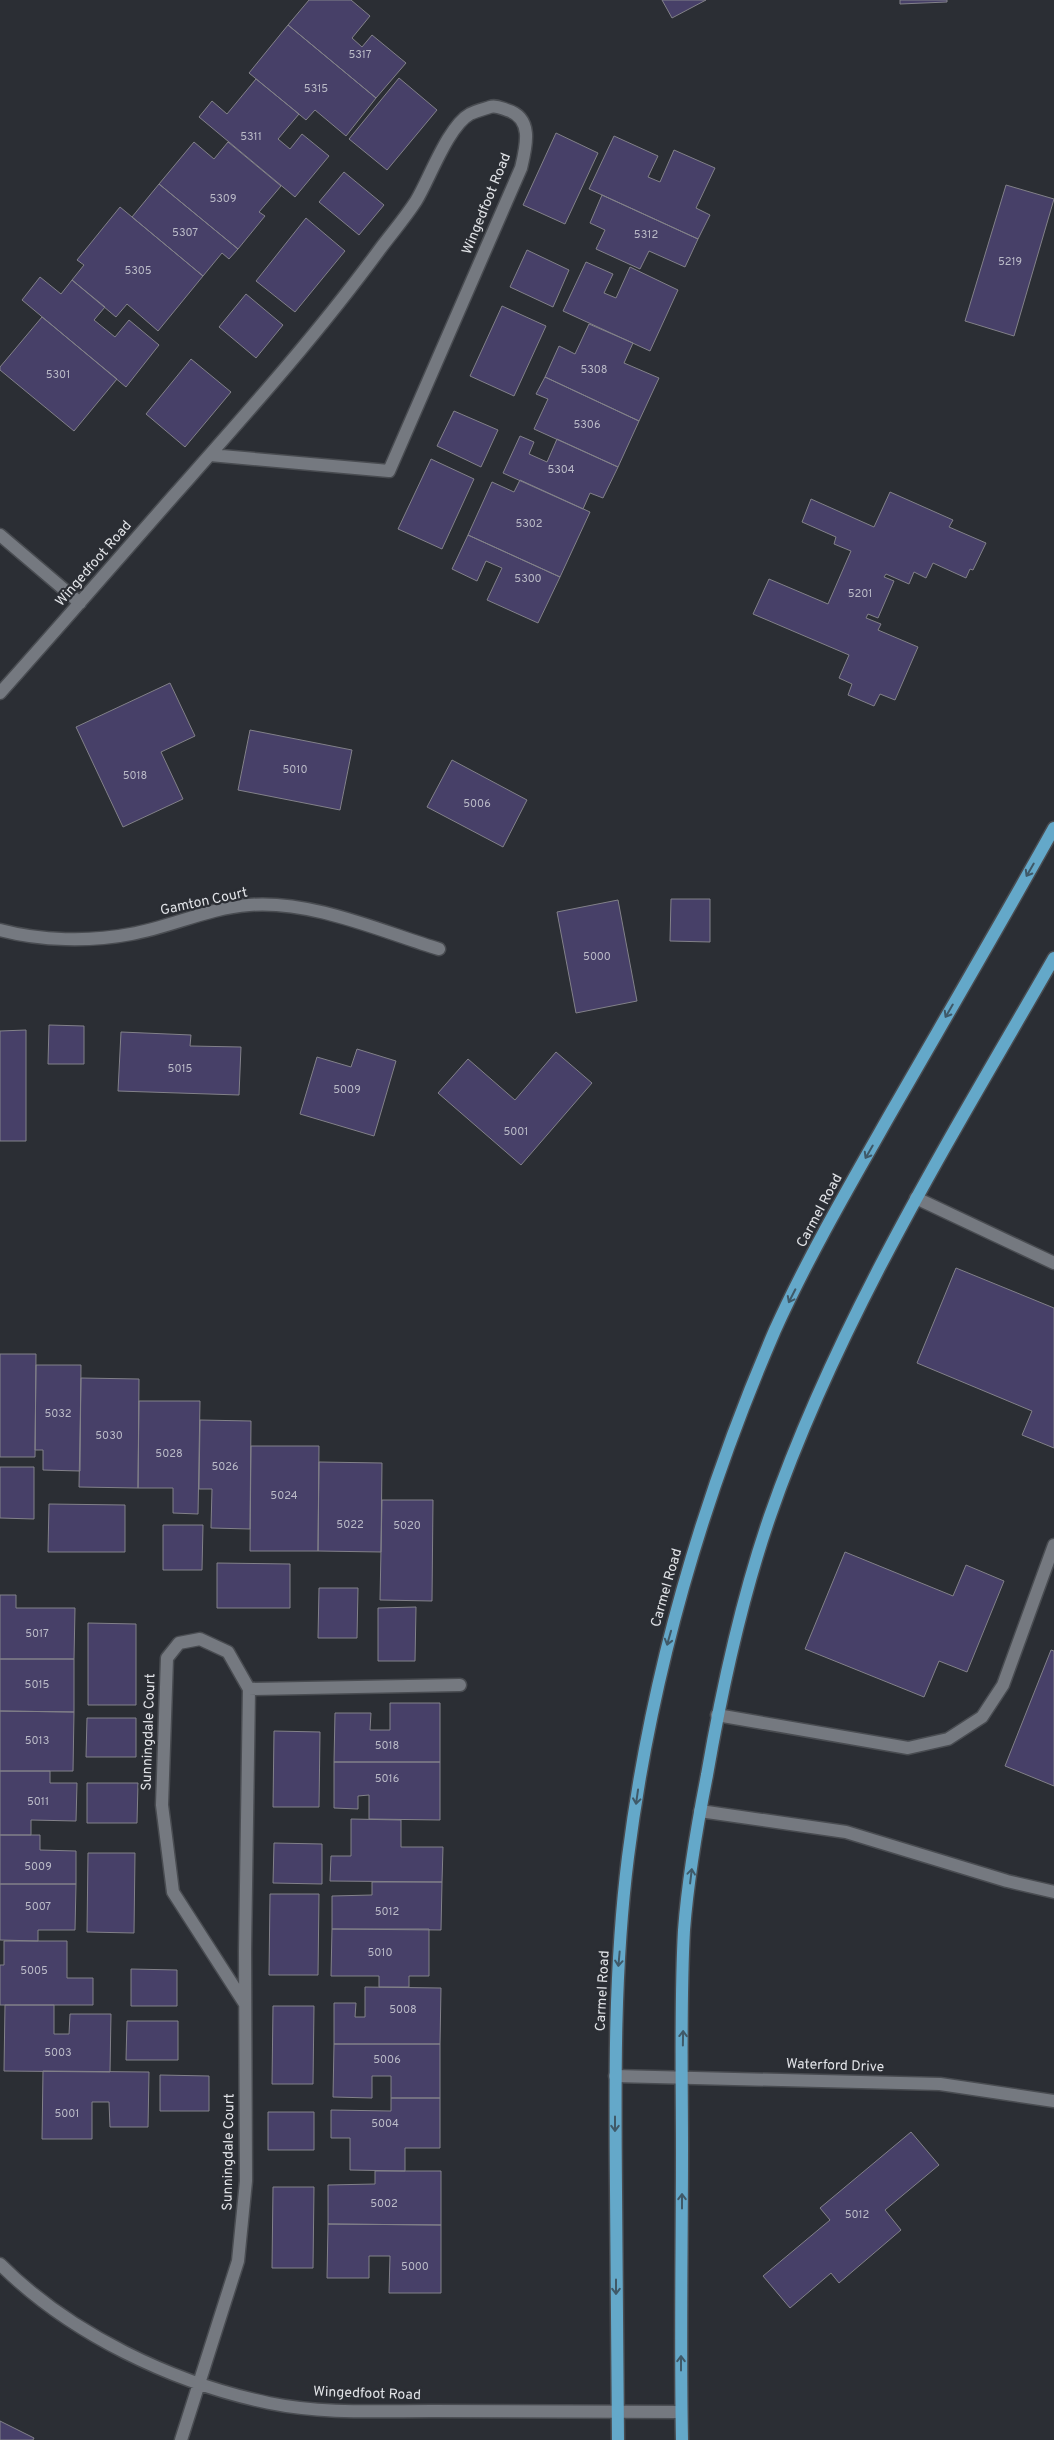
<svg xmlns="http://www.w3.org/2000/svg" width="1054" height="2440" viewBox="0 0 1054 2440" font-family="Overpass,sans-serif">
  <rect width="100%" height="100%" fill="#2b2e34"/>
  <!-- building -->
  <path fill="#474068" stroke="#828189" d="M309,0H351L370,16L352,38L362,47L372,35L406,63L376,98L288,25Z
    M662,0H706L672,18Z
    M900,0H947V2L900,4Z
    M288,25L376,98L346,136L315,110L306,120L249,73Z
    M399,78L437,110L387,170L349,139Z
    M256,79L299,114L278,139L290,149L302,134L329,156L295,197L199,117L212,101L227,114Z
    M556,133L598,153L565,224L523,205Z
    M614,136L658,156L648,177L660,182L674,150L715,168L696,208L710,215L698,239L589,189Z
    M194,142L214,159L228,142L281,186L259,212L265,216L238,249L159,184Z
    M344,172L384,205L359,235L319,202Z
    M159,184L238,249L229,259L222,253L203,276L132,217Z
    M1006,185L1054,199L1014,336L965,321Z
    M602,195L698,239L685,267L649,251L640,269L596,249L605,230L590,223Z
    M120,207L203,276L158,331L127,304L116,317L72,280L84,265L77,260Z
    M306,218L345,251L295,312L256,281Z
    M527,250L569,270L553,307L510,287Z
    M586,262L613,274L604,293L616,298L630,267L678,290L650,351L563,311Z
    M40,277L61,294L72,280L105,307L94,320L115,337L129,320L159,345L126,387L22,300Z
    M246,294L283,325L256,358L219,327Z
    M502,306L546,326L514,396L470,376Z
    M42,317L117,379L74,431L0,370V367Z
    M589,324L633,343L624,363L659,378L639,421L545,377L559,346L575,354Z
    M191,359L231,392L185,447L146,414Z
    M545,377L639,421L618,467L534,429L548,399L536,394Z
    M454,411L498,430L481,467L437,446Z
    M520,436L534,442L529,454L547,462L557,439L618,467L603,498L590,493L583,509L503,473Z
    M431,459L474,479L442,549L398,529Z
    M520,480L590,512L560,577L468,535L492,482L514,492Z
    M890,492L953,520L949,527L986,543L973,570L970,569L966,578L933,563L926,578L914,572L909,584L886,574L884,577L894,581L878,618L868,614L866,618L881,624L878,630L918,647L895,700L880,694L874,706L848,695L852,684L839,678L849,655L753,614L769,579L828,604L851,551L834,544L836,537L802,522L811,499L874,527Z
    M468,535L560,577L538,623L487,600L502,568L486,561L477,581L452,569Z
    M170,683L195,736L161,752L183,799L123,827L76,727Z
    M250,730L352,750L340,810L238,790Z
    M452,760L527,800L503,847L427,807Z
    M671,899H710V942L670,941Z
    M618,900L637,1001L576,1013L557,912Z
    M49,1025L84,1026V1064H48Z
    M26,1030V1141H0V1031Z
    M121,1032L191,1035L190,1046L241,1047L239,1095L118,1091Z
    M357,1049L396,1061L374,1136L300,1114L317,1057L351,1067Z
    M556,1052L592,1083L521,1165L438,1093L468,1059L515,1100Z
    M956,1268L1054,1308V1448L1022,1435L1032,1411L917,1363Z
    M0,1354H36L35,1457H0Z
    M36,1365H81L80,1471L43,1470V1450H35Z
    M81,1378L139,1379L138,1488L79,1487Z
    M139,1401H200L198,1514L173,1513V1488H138Z
    M200,1420L251,1421L250,1529L211,1528L212,1489H199Z
    M251,1446H319L318,1551H250Z
    M319,1462L382,1463L381,1552L318,1551Z
    M0,1467H34V1519L0,1518Z
    M382,1500H433L432,1601L380,1600Z
    M49,1504L125,1505V1552H48Z
    M163,1525H203L202,1570H163Z
    M845,1552L953,1596L966,1565L1004,1581L967,1672L939,1661L924,1697L805,1649Z
    M217,1563L290,1564V1608H217Z
    M319,1588H358L357,1638H318Z
    M0,1595H16V1608H75L74,1659H0Z
    M416,1607L415,1661H378V1608Z
    M88,1623L136,1624V1705H88Z
    M1051,1650L1054,1651V1786L1005,1766Z
    M0,1659H74V1712L0,1711Z
    M390,1703H440V1762H334L335,1713H371L370,1730H390Z
    M0,1711L74,1712L73,1771H0Z
    M87,1718H136V1757H86Z
    M274,1731L320,1732L319,1807H273Z
    M334,1762H440V1820L369,1819V1795L358,1796V1809L334,1808Z
    M0,1771H50V1783H77L76,1821L31,1820V1835H0Z
    M87,1783H138L137,1823H87Z
    M351,1819L401,1820V1847H443L442,1882L330,1881L331,1856H351Z
    M0,1835H40V1850L76,1851V1884H0Z
    M274,1843L322,1844V1884L273,1883Z
    M88,1853H135L134,1933L87,1932Z
    M372,1882H442L441,1930L332,1929V1896L372,1895Z
    M0,1884H76L75,1930H38V1941L0,1940Z
    M270,1894H319L318,1975H269Z
    M332,1929H429V1976H409V1987H379V1976H331Z
    M4,1941H67V1978H93V2005H0V1965H4Z
    M131,1969L177,1970V2006H131Z
    M365,1987L441,1988L440,2044H334V2003H356L355,2017H365Z
    M5,2005H54V2034H69L70,2014H111L110,2072L4,2071Z
    M273,2006H314L313,2084H272Z
    M127,2021H178V2060H126Z
    M334,2044H440V2098H391V2076H372V2098L333,2097Z
    M43,2071L149,2072L148,2127H110L109,2102H92V2139H42Z
    M160,2075L209,2076V2111H160Z
    M391,2098H440V2148H405V2171L350,2170V2138H331V2110L391,2111Z
    M268,2112H314V2150H268Z
    M911,2132L939,2165L885,2210L901,2230L839,2283L831,2273L790,2308L763,2276L830,2220L820,2208Z
    M375,2171H441V2225L328,2224V2185L375,2184Z
    M273,2187H314L313,2268H272Z
    M328,2224L441,2225V2293H389L390,2256H369V2278H327Z
    M0,2421L34,2438L33,2440H0Z"/>
  <g fill="none" stroke-linecap="round" stroke-linejoin="round">
    <defs>
      <path id="minor" d="M0,535L80,603
        M0,693C59,627 117,560 176,493C246,414 317,335 380,249C392,233 405,218 416,201C429,180 448,126 470,114C476,111 484,109 490,107C496,105 501,108 507,110C534,118 526,147 521,168L389,471L210,455
        M0,930C41,941 90,942 131,934C171,927 208,908 249,905C312,900 380,931 439,949
        M916,1198L1054,1263
        M249,1689L460,1685
        M717,1715L908,1748L948,1739L982,1717L1003,1685L1054,1545
        M700,1811L846,1832L1007,1881L1054,1892
        M615,2076L940,2084L1054,2101
        M0,2264C70,2334 173,2383 269,2403C322,2414 378,2411 431,2411C515,2411 598,2411 681,2412
        M181,2440L238,2261L246,2181L245,1951L249,1689L228,1652L200,1639L179,1643L167,1658L162,1805L173,1892L245,2004"/>
      <path id="major" d="M618,2440C617,2357 616,2274 616,2191C615,2080 614,1968 628,1857C651,1675 702,1499 775,1330C809,1255 851,1183 892,1111C946,1017 1001,923 1054,828
        M682,2440C680,2343 682,2247 682,2150C682,2077 680,2003 684,1930C688,1878 697,1826 707,1775C722,1688 741,1600 770,1516C839,1318 950,1139 1054,958"/>
    </defs>
    <!-- minor casing -->
    <use href="#minor" stroke="#494c51" stroke-width="15"/>
    <!-- major casing -->
    <use href="#major" stroke="#494c51" stroke-width="15"/>
    <!-- minor -->
    <use href="#minor" stroke="#757980" stroke-width="12"/>
    <!-- major -->
    <use href="#major" stroke="#64a8c9" stroke-width="12"/>
  </g>
  <!-- one-way arrows -->
  <defs><path id="oneway-shaft" d="M-6 0H5M1.5-3L5.5 0L1.5 3" fill="none" stroke-width="1.6" stroke-linecap="round" stroke-linejoin="round" transform="scale(1.25)"/></defs>
  <g stroke="#3f5968">
    <use href="#oneway-shaft" transform="translate(1030 870) rotate(120)"/>
    <use href="#oneway-shaft" transform="translate(949 1011) rotate(120)"/>
    <use href="#oneway-shaft" transform="translate(869 1152) rotate(120)"/>
    <use href="#oneway-shaft" transform="translate(792 1296) rotate(117)"/>
    <use href="#oneway-shaft" transform="translate(669 1638) rotate(106)"/>
    <use href="#oneway-shaft" transform="translate(637 1797) rotate(98)"/>
    <use href="#oneway-shaft" transform="translate(691 1876) rotate(-83)"/>
    <use href="#oneway-shaft" transform="translate(619 1959) rotate(95)"/>
    <use href="#oneway-shaft" transform="translate(683 2038) rotate(-89)"/>
    <use href="#oneway-shaft" transform="translate(615 2124) rotate(90)"/>
    <use href="#oneway-shaft" transform="translate(682 2201) rotate(-90)"/>
    <use href="#oneway-shaft" transform="translate(616 2287) rotate(90)"/>
    <use href="#oneway-shaft" transform="translate(681 2363) rotate(-90)"/>
  </g>
  <g text-anchor="middle" dominant-baseline="central" stroke-width="4.5" stroke-linejoin="round" paint-order="stroke">
    <!-- number labels -->
    <g font-size="11" fill="#babac7">
      <text x="360" y="55">5317</text>
      <text x="316" y="89">5315</text>
      <text x="251" y="137">5311</text>
      <text x="223" y="199">5309</text>
      <text x="185" y="233">5307</text>
      <text x="646" y="235">5312</text>
      <text x="1010" y="262">5219</text>
      <text x="138" y="271">5305</text>
      <text x="594" y="370">5308</text>
      <text x="58" y="375">5301</text>
      <text x="587" y="425">5306</text>
      <text x="561" y="470">5304</text>
      <text x="529" y="524">5302</text>
      <text x="528" y="579">5300</text>
      <text x="860" y="594">5201</text>
      <text x="295" y="770">5010</text>
      <text x="135" y="776">5018</text>
      <text x="477" y="804">5006</text>
      <text x="597" y="957">5000</text>
      <text x="180" y="1069">5015</text>
      <text x="347" y="1090">5009</text>
      <text x="516" y="1132">5001</text>
      <text x="58" y="1414">5032</text>
      <text x="109" y="1436">5030</text>
      <text x="169" y="1454">5028</text>
      <text x="225" y="1467">5026</text>
      <text x="284" y="1496">5024</text>
      <text x="350" y="1525">5022</text>
      <text x="407" y="1526">5020</text>
      <text x="37" y="1634">5017</text>
      <text x="37" y="1685">5015</text>
      <text x="37" y="1741">5013</text>
      <text x="387" y="1746">5018</text>
      <text x="387" y="1779">5016</text>
      <text x="38" y="1802">5011</text>
      <text x="38" y="1867">5009</text>
      <text x="38" y="1907">5007</text>
      <text x="387" y="1912">5012</text>
      <text x="380" y="1953">5010</text>
      <text x="34" y="1971">5005</text>
      <text x="403" y="2010">5008</text>
      <text x="58" y="2053">5003</text>
      <text x="387" y="2060">5006</text>
      <text x="67" y="2114">5001</text>
      <text x="385" y="2124">5004</text>
      <text x="384" y="2204">5002</text>
      <text x="857" y="2215">5012</text>
      <text x="415" y="2267">5000</text>
    </g>
    <!-- street labels -->
    <g font-size="14" fill="#e1e3e7" stroke="#2b2e34">
      <text transform="translate(487 204) rotate(-68)">Wingedfoot Road</text>
      <text transform="translate(94 564) rotate(-49)">Wingedfoot Road</text>
      <text transform="translate(204 902) rotate(-12)">Gamton Court</text>
      <text transform="translate(820 1211) rotate(-62)">Carmel Road</text>
      <text transform="translate(667 1588) rotate(-74)">Carmel Road</text>
      <text transform="translate(149 1732) rotate(-88)">Sunningdale Court</text>
      <text transform="translate(603 1991) rotate(-87)">Carmel Road</text>
      <text transform="translate(835 2066) rotate(2)">Waterford Drive</text>
      <text transform="translate(229 2152) rotate(-89)">Sunningdale Court</text>
      <text transform="translate(367 2394) rotate(2)">Wingedfoot Road</text>
    </g>
  </g>
</svg>
